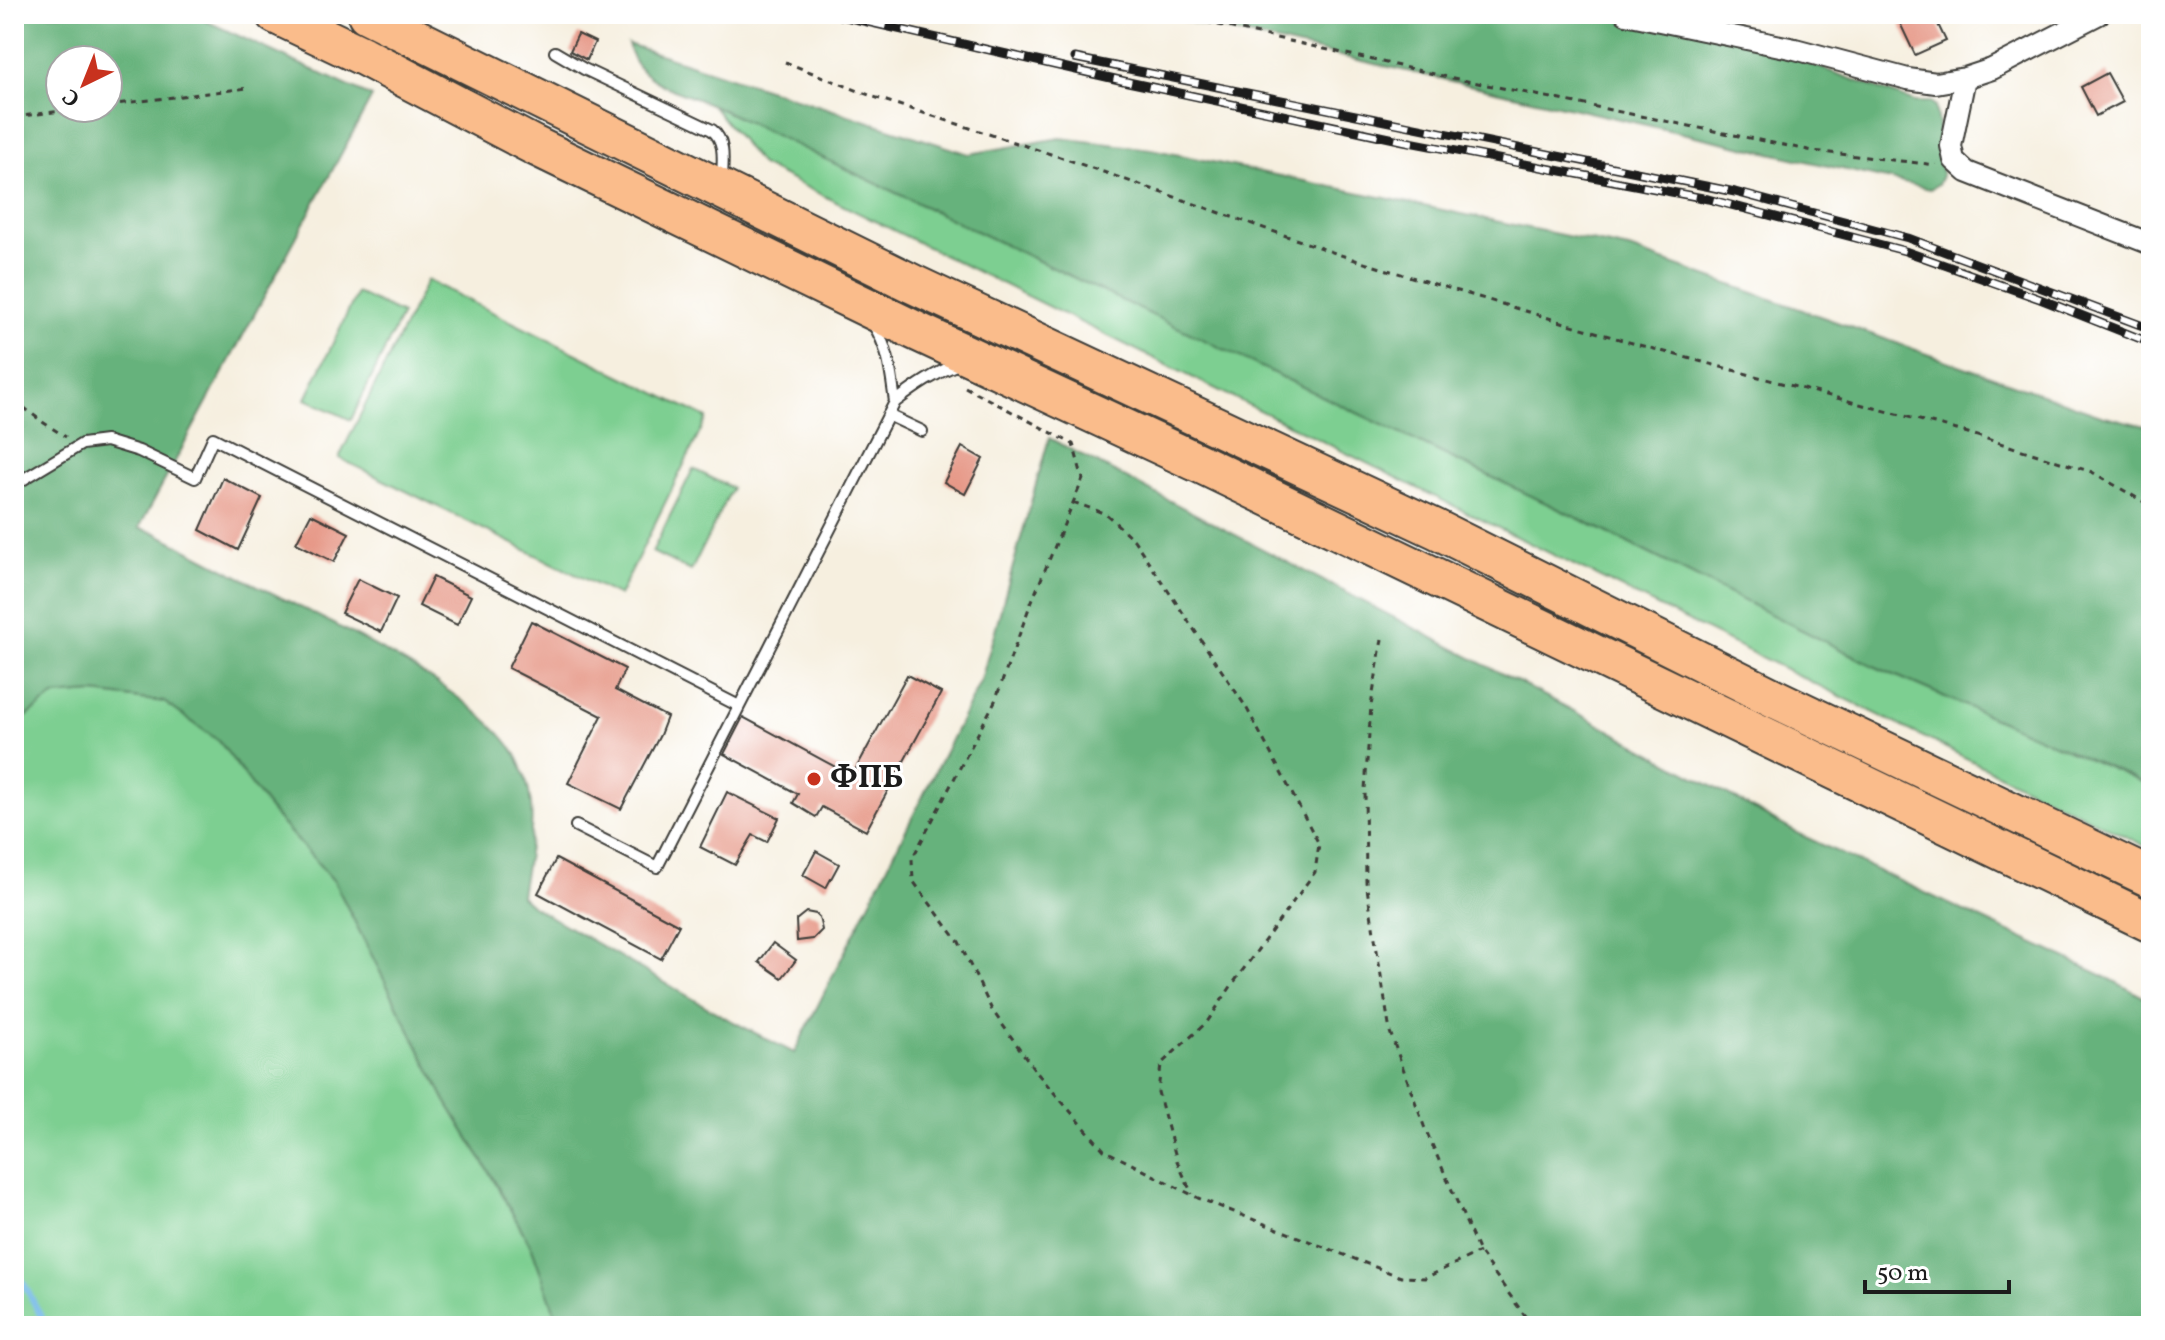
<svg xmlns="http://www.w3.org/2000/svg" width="2165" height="1340" viewBox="0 0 2165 1340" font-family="Vollkorn,serif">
  <rect width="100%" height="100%" fill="#fff"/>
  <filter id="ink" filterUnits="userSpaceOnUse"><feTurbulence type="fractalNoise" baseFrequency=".0125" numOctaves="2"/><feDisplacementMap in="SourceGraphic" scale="16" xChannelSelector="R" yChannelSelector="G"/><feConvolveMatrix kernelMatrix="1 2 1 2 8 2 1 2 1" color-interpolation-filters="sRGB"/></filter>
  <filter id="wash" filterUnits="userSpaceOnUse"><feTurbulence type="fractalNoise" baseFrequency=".006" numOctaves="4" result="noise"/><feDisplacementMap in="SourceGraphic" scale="32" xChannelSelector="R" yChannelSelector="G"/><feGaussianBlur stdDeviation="1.8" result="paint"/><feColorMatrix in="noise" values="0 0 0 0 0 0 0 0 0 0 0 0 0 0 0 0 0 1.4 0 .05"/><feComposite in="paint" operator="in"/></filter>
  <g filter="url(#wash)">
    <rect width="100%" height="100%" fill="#f6efdf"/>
    <!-- green -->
    <path fill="#7dcf91" stroke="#4c7656" stroke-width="2" d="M712,105L1590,524L1876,667L2151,786V849C1689,619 1224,394 761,165Z
      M427,280L707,418L619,596L339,458Z
      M357,293L402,314L351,420L306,399Z
      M693,469L732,488L691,571L652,552Z
      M94,693L164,702L219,741L270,810L334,881L446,1101L487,1168L532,1248L560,1326H14V726L54,696Z"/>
    <!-- forest -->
    <path fill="#66b27b" stroke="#41674c" stroke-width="2" fill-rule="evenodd" d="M14,14H191L372,97L139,528L156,533C192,552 228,571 264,589C328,621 496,699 521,765C541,815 528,846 521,896L532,906L728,1019L794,1053L981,680L1049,438L1593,721L1799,834L2112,980L2151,1001V1326H560L532,1248L487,1168L446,1101L334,881L270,810L219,741L164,702L94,693L54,696L14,726ZM60,60H108V108H60Z
      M1154,14H1626L1730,35L1915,102H1931L1935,106L1938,124L1942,176L1938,184L1930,189Z
      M628,44L969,154L1060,138L1151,149L1629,249L2101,415L2149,427L2151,428V786L1876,667L1590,524L712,105C687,94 650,86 635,62C631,56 630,50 628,44Z"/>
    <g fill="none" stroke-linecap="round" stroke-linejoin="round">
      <!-- stream -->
      <path stroke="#6eb6e6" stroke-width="6" d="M14,1265L46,1326"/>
    </g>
    <g id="blocks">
      <!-- building -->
      <path fill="#e69786" d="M1913,14H1933L1946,41L1915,55L1899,21Z
        M578,34L595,42L587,60L570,51Z
        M2107,73L2123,102L2096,116L2081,87Z
        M962,447L983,459L965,494L944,482Z
        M223,478L262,498L238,550L200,530Z
        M311,514L349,533L334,562L296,543Z
        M433,577L471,596L457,625L419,606Z
        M358,579L397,598L381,632L341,613Z
        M531,621L625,669L615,690L667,717L660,735L621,809L568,783L602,716L508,668Z
        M907,675L941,693L866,831L822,807L816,817L793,803L798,794L724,754L743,717L852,776Z
        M727,792L779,818L767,842L753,835L735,865L700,847Z
        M816,851L839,864L826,888L803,875Z
        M556,859L679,925L661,959L538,893Z
        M806,912L816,914L819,917L822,930L813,939L797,941L796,920Z
        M773,943L796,960L782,978L759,962Z"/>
    </g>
  </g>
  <g filter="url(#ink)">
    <use href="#blocks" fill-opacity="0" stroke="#3d3c39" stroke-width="2"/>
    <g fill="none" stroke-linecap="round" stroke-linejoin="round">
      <defs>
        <path id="lane" d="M555,52L584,69L712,130C727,142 722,163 722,181
          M873,324C889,348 891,374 895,402
          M888,415L922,431
          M14,485L82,444L106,441L139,451L195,478L213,438L739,706
          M576,826L657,867L895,402C916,386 935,373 960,363"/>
        <path id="street" d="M1626,14L1795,49L1908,79L1936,83L1965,78L1992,69L2099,14
          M1965,78L1951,146L1954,160L1967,172L2151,244"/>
        <path id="highway" d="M275,14L363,56L533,145L916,331L1201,464L2151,923
          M367,14L913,284L1436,529L1778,700L2151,878"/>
      </defs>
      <!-- lane casing -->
      <use href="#lane" stroke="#3d3c39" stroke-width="14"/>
      <!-- street casing -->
      <use href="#street" stroke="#3d3c39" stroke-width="24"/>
      <!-- highway casing -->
      <use href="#highway" stroke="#3d3c39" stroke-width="42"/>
      <!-- path -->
      <path stroke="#3d3c39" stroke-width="3" stroke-dasharray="6 6" stroke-linecap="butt" d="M1171,14L1443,76L1813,151L1936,165
        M785,62L874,97L1066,159L1361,262L1639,345L1968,433L2092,472L2151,506
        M108,105L248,88
        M14,117L86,108
        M965,387L1073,444L1083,479L1029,608L995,701L912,859L913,881L959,942L992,1010L1037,1073L1104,1150L1198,1198L1401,1277L1425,1278L1479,1252
        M14,400L44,423L66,437
        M1073,502L1106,514L1134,540L1246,707L1319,844L1315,872L1234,982L1207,1022L1161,1064L1158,1092L1177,1161L1192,1194
        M1382,639L1371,706L1365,789L1366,882L1390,1032L1424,1126L1479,1252L1532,1326
        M14,1206L20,1217"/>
      <!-- lane -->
      <use href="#lane" stroke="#fff" stroke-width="10"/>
      <!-- street -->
      <use href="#street" stroke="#fff" stroke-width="20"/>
      <!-- highway -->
      <use href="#highway" stroke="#fabc8b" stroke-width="38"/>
      <defs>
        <path id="rail" d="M833,14L1128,82L1404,141L1708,199L1905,251L2040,299L2151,343
          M1075,58L1735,192L1908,238L2151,329"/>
      </defs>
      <!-- rail casing -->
      <use href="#rail" stroke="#1c1c1c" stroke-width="9"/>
      <!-- rail -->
      <use href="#rail" stroke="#fff" stroke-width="6" stroke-dasharray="18" stroke-linecap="butt"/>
    </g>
  </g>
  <!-- markers -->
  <circle fill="#c8321e" stroke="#fff" stroke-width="3" cx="814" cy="779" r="8"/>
  <g text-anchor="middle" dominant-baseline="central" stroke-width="6" stroke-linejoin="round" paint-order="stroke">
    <!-- poi labels -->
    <g font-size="32" font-weight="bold" fill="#1c1c1c" stroke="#fff" text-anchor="start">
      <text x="830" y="779">ФПБ</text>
    </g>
  </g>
  <!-- margin -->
  <rect width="2165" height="1340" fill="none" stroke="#fff" stroke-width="48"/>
  <!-- north arrow -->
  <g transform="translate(84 84) rotate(223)"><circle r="38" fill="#ffffff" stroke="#a4a4a4" stroke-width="2"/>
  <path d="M0-6L14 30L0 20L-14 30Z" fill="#c8321e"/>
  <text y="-12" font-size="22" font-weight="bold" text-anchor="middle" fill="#1c1c1c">С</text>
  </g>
  <!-- scale -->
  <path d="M1865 1280v12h144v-12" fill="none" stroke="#1c1c1c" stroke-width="4"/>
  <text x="1877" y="1280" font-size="24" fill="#1c1c1c" stroke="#ffffff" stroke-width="6" paint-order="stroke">50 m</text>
</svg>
